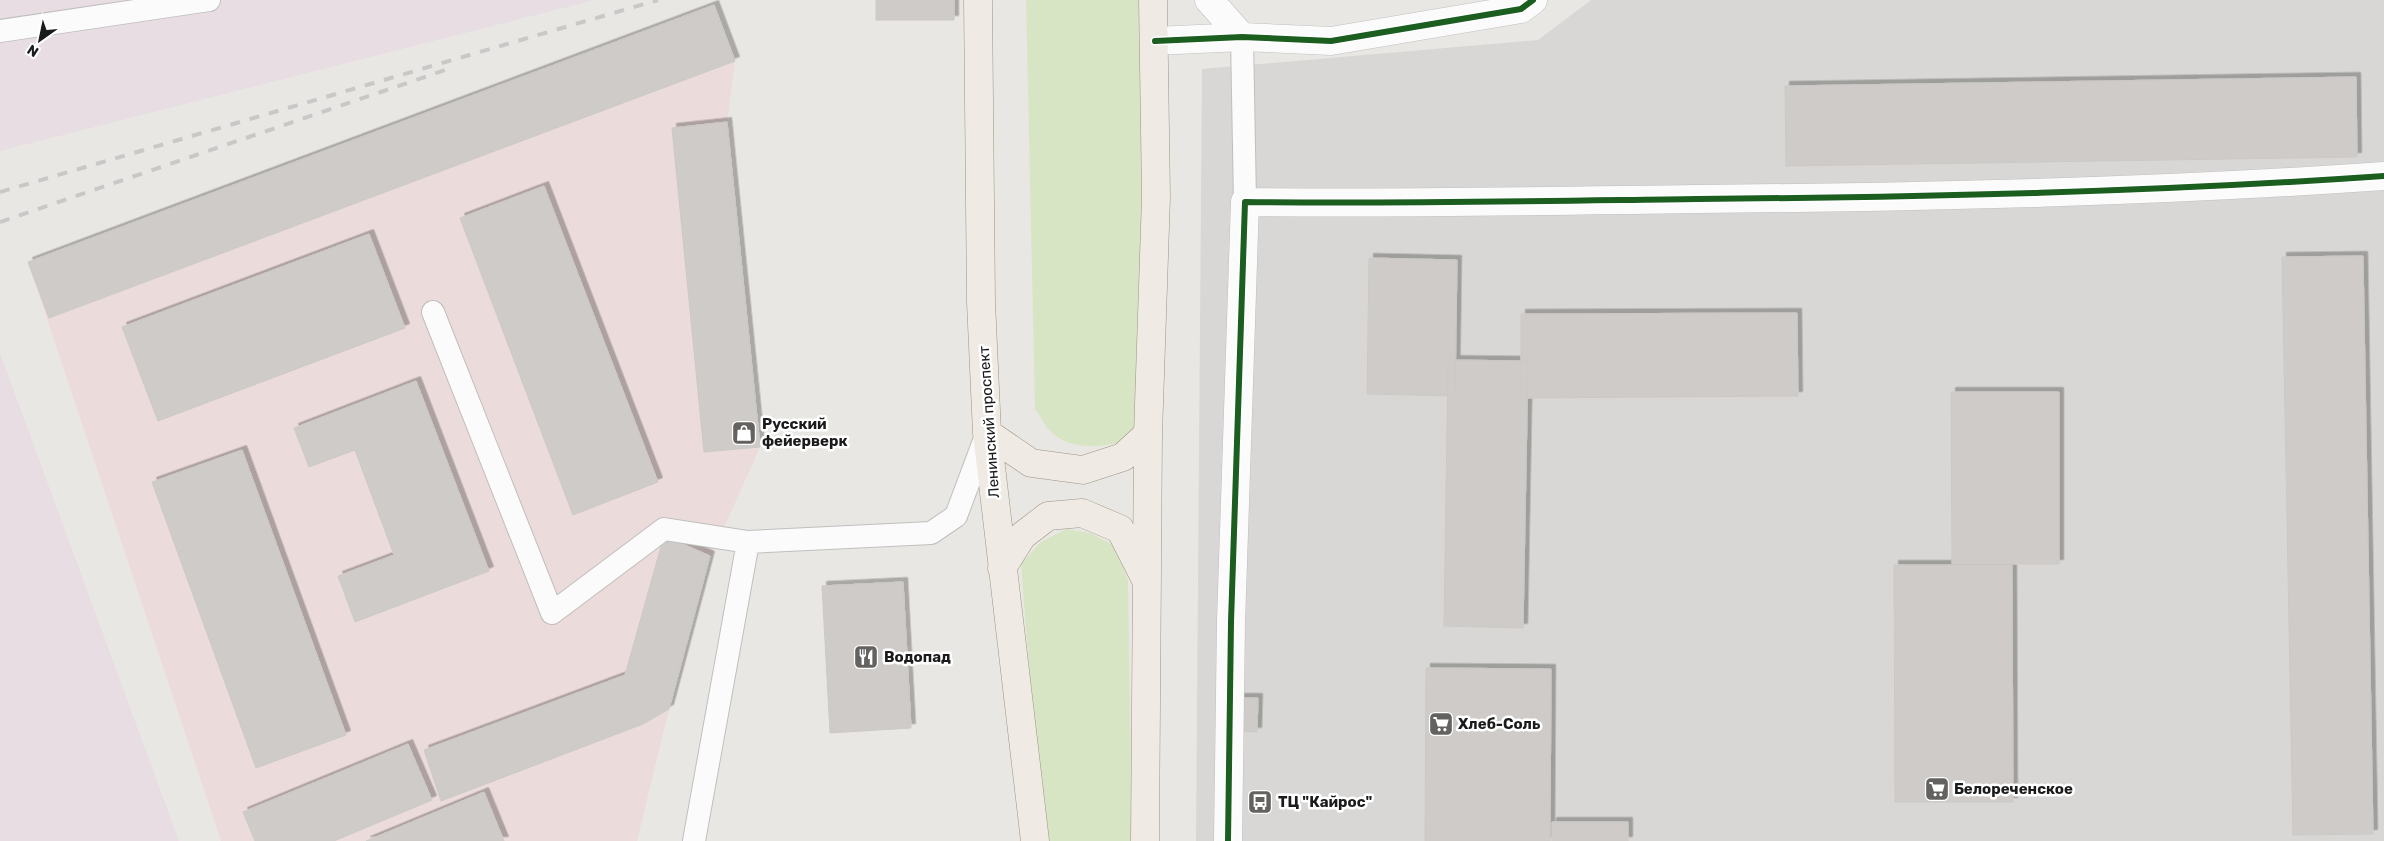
<svg xmlns="http://www.w3.org/2000/svg" width="2384" height="841" viewBox="0 0 2384 841" font-family="Rubik,sans-serif">
  <defs>
    <filter id="shadow"><feDropShadow dx="4.5" dy="-4.5" stdDeviation="0" flood-color="#0004"/></filter>
  </defs>
  <rect width="100%" height="100%" fill="#e9e7e4"/>
  <!-- residential -->
  <path fill="#d8d7d5" d="M1591,0H2384V841H1196L1202,69L1538,40Z"/>
  <!-- commercial -->
  <path fill="#ebdbda" d="M714,5L735,61L727,122L760,447L707,566L669,709L637,841H221L28,262Z"/>
  <!-- industrial -->
  <path fill="#e7dde3" d="M0,0H595L0,151Z
    M0,353L179,841H0Z"/>
  <!-- grass -->
  <path fill="#d8e5c4" d="M1026,0H1141L1148,406L1139,434C1112,448 1071,454 1048,429C1043,423 1040,415 1035,409Z
    M1066,529L1090,533L1115,546L1128,580L1132,841H1042L1021,564L1041,542Z"/>
  <!-- building -->
  <path fill="#cecbc9" stroke="#ccc9c5" filter="url(#shadow)" d="M876,0H954V20H876Z
    M714,5L735,61L49,318L28,262Z
    M2356,77L2357,157L1786,166L1785,86Z
    M727,122L760,447L704,452L672,128Z
    M544,186L658,482L573,515L460,218Z
    M369,234L405,328L158,421L122,327Z
    M2363,256L2373,834L2293,835L2282,257Z
    M1369,258L1457,260L1455,396L1367,394Z
    M1797,313L1798,396L1521,398V314Z
    M1448,360L1528,361L1523,628L1444,626Z
    M416,381L489,571L355,622L338,576L394,555L355,450L309,467L294,428Z
    M1951,392H2059V564H1952Z
    M242,450L346,735L256,768L152,482Z
    M669,538L710,556L669,709L643,724L441,801L424,750L625,675L662,543Z
    M1894,565H2012L2013,802H1895Z
    M903,582L911,728L830,733L822,586Z
    M1426,668L1551,669L1550,841H1425Z
    M1234,698H1258L1257,732L1233,731Z
    M408,744L432,800L334,841H255L243,812Z
    M484,792L504,841H366Z
    M1552,822H1628V841H1552Z"/>
  <g fill="none" stroke-linecap="round" stroke-linejoin="round">
    <defs>
      <path id="service" d="M0,31L209,0
        M1242,37L1245,202
        M433,312L552,613L664,529L748,542L931,533L956,516L987,433
        M694,841L748,542"/>
      <path id="minor" d="M1228,841L1231,622L1245,202C1396,204 1546,201 1697,199C1926,197 2156,192 2384,176"/>
      <path id="tertiary" d="M1209,0L1242,37
        M1155,41L1242,37L1331,41L1521,9L1533,0"/>
      <path id="primary" d="M978,0L981,302L987,433L1035,841
        M987,433L1031,463L1083,470L1123,457L1148,434
        M1002,568L1022,536L1048,516L1082,513L1120,529L1145,578
        M1145,841L1148,434L1156,197L1153,0"/>
    </defs>
    <!-- service casing -->
    <use href="#service" stroke="#c0bfbe" stroke-width="24"/>
    <!-- minor casing -->
    <use href="#minor" stroke="#c0bfbe" stroke-width="29"/>
    <!-- tertiary casing -->
    <use href="#tertiary" stroke="#c0bfbe" stroke-width="29"/>
    <!-- primary casing -->
    <use href="#primary" stroke="#9d9383" stroke-width="29"/>
    <!-- service -->
    <use href="#service" stroke="#fcfbfb" stroke-width="22"/>
    <!-- minor -->
    <use href="#minor" stroke="#fcfbfb" stroke-width="28"/>
    <!-- tertiary -->
    <use href="#tertiary" stroke="#fcfbfb" stroke-width="28"/>
    <!-- primary -->
    <use href="#primary" stroke="#efeae3" stroke-width="28"/>
    <!-- rail -->
    <path stroke="#c9c8c8" stroke-width="4" stroke-dasharray="10 10" stroke-linecap="butt" d="M0,192L658,0
      M0,222L451,68"/>
    <defs>
      <path id="cycleway" d="M1155,41L1242,37L1331,41L1521,9L1533,0
        M1228,841L1231,622L1245,202C1396,204 1546,201 1697,199C1926,197 2156,192 2384,176"/>
    </defs>
    <!-- cycleway casing -->
    <use href="#cycleway" stroke="#fff" stroke-width="9"/>
    <!-- cycleway -->
    <use href="#cycleway" stroke="#1b5e20" stroke-width="6"/>
  </g>
  <!-- icons -->
  <defs>
    <symbol id="shop-square" viewBox="-11 -11 22 22"><rect x="-9" y="-9" width="18" height="18" rx="4" fill="#636261" stroke="#fff"/><path d="M-5-2.5h2.3a2.7 3.5 0 0 1 5.4 0H5L5.5 6h-11ZM-1.5-2.5h3a1.5 2.3 0 0 0-3 0Z" fill="#fff"/></symbol>
    <symbol id="restaurant-square" viewBox="-11 -11 22 22"><rect x="-9" y="-9" width="18" height="18" rx="4" fill="#636261" stroke="#fff"/><path d="M-5-6h1v4h1v-4h1v4h1v-4h1v5L-1.5 .5V6h-2V.5L-5-1ZM5-6V6H3V1.5H1.5Q1.5-4 5-6Z" fill="#fff"/></symbol>
    <symbol id="supermarket-square" viewBox="-11 -11 22 22"><rect x="-9" y="-9" width="18" height="18" rx="4" fill="#636261" stroke="#fff"/><path d="M-6-5.5h2.5l.6 2H6L4.5 2H-2.5L-4.4-4H-6ZM-1.5 3.2a1.3 1.3 0 1 0 .1 0ZM3 3.2a1.3 1.3 0 1 0 .1 0Z" fill="#fff"/></symbol>
    <symbol id="bus-square" viewBox="-11 -11 22 22"><rect x="-9" y="-9" width="18" height="18" rx="4" fill="#636261" stroke="#fff"/><path d="M-5-6H5V4H4V6H2V4H-2V6H-4V4H-5ZM-3.5-4V0h7V-4ZM-3.5 1.2v1.5H-2V1.2ZM2 1.2v1.5H3.5V1.2Z" fill="#fff"/></symbol>
  </defs>
  <g fill-rule="evenodd">
    <use href="#shop-square" x="730" y="419" width="28" height="28"/>
    <use href="#restaurant-square" x="852" y="643" width="28" height="28"/>
    <use href="#supermarket-square" x="1427" y="710" width="28" height="28"/>
    <use href="#supermarket-square" x="1923" y="775" width="28" height="28"/>
    <use href="#bus-square" x="1246" y="788" width="28" height="28"/>
  </g>
  <g text-anchor="middle" dominant-baseline="central" stroke-width="5" stroke-linejoin="round" paint-order="stroke">
    <!-- street labels -->
    <g font-size="15" fill="#1b1b1b" stroke="#fff">
      <text transform="translate(989 422) rotate(-94)">Ленинский проспект</text>
    </g>
    <!-- poi labels -->
    <g font-size="15" font-weight="bold" fill="#1b1b1b" stroke="#fff" text-anchor="start">
      <text x="762" y="424">Русский<tspan x="762" dy="17">фейерверк</tspan></text>
      <text x="884" y="657">Водопад</text>
      <text x="1458" y="724">Хлеб-Соль</text>
      <text x="1954" y="789">Белореченское</text>
      <text x="1278" y="802">ТЦ "Кайрос"</text>
    </g>
  </g>
  <!-- north arrow -->
  <g transform="translate(40 40) rotate(213)" stroke="#ffffff" stroke-width="4" paint-order="stroke">
  <path d="M0-4L9 19L0 12L-9 19Z" fill="#1b1b1b"/>
  <text y="-8" font-size="14" font-weight="bold" text-anchor="middle" fill="#1b1b1b">N</text>
  </g>
</svg>
